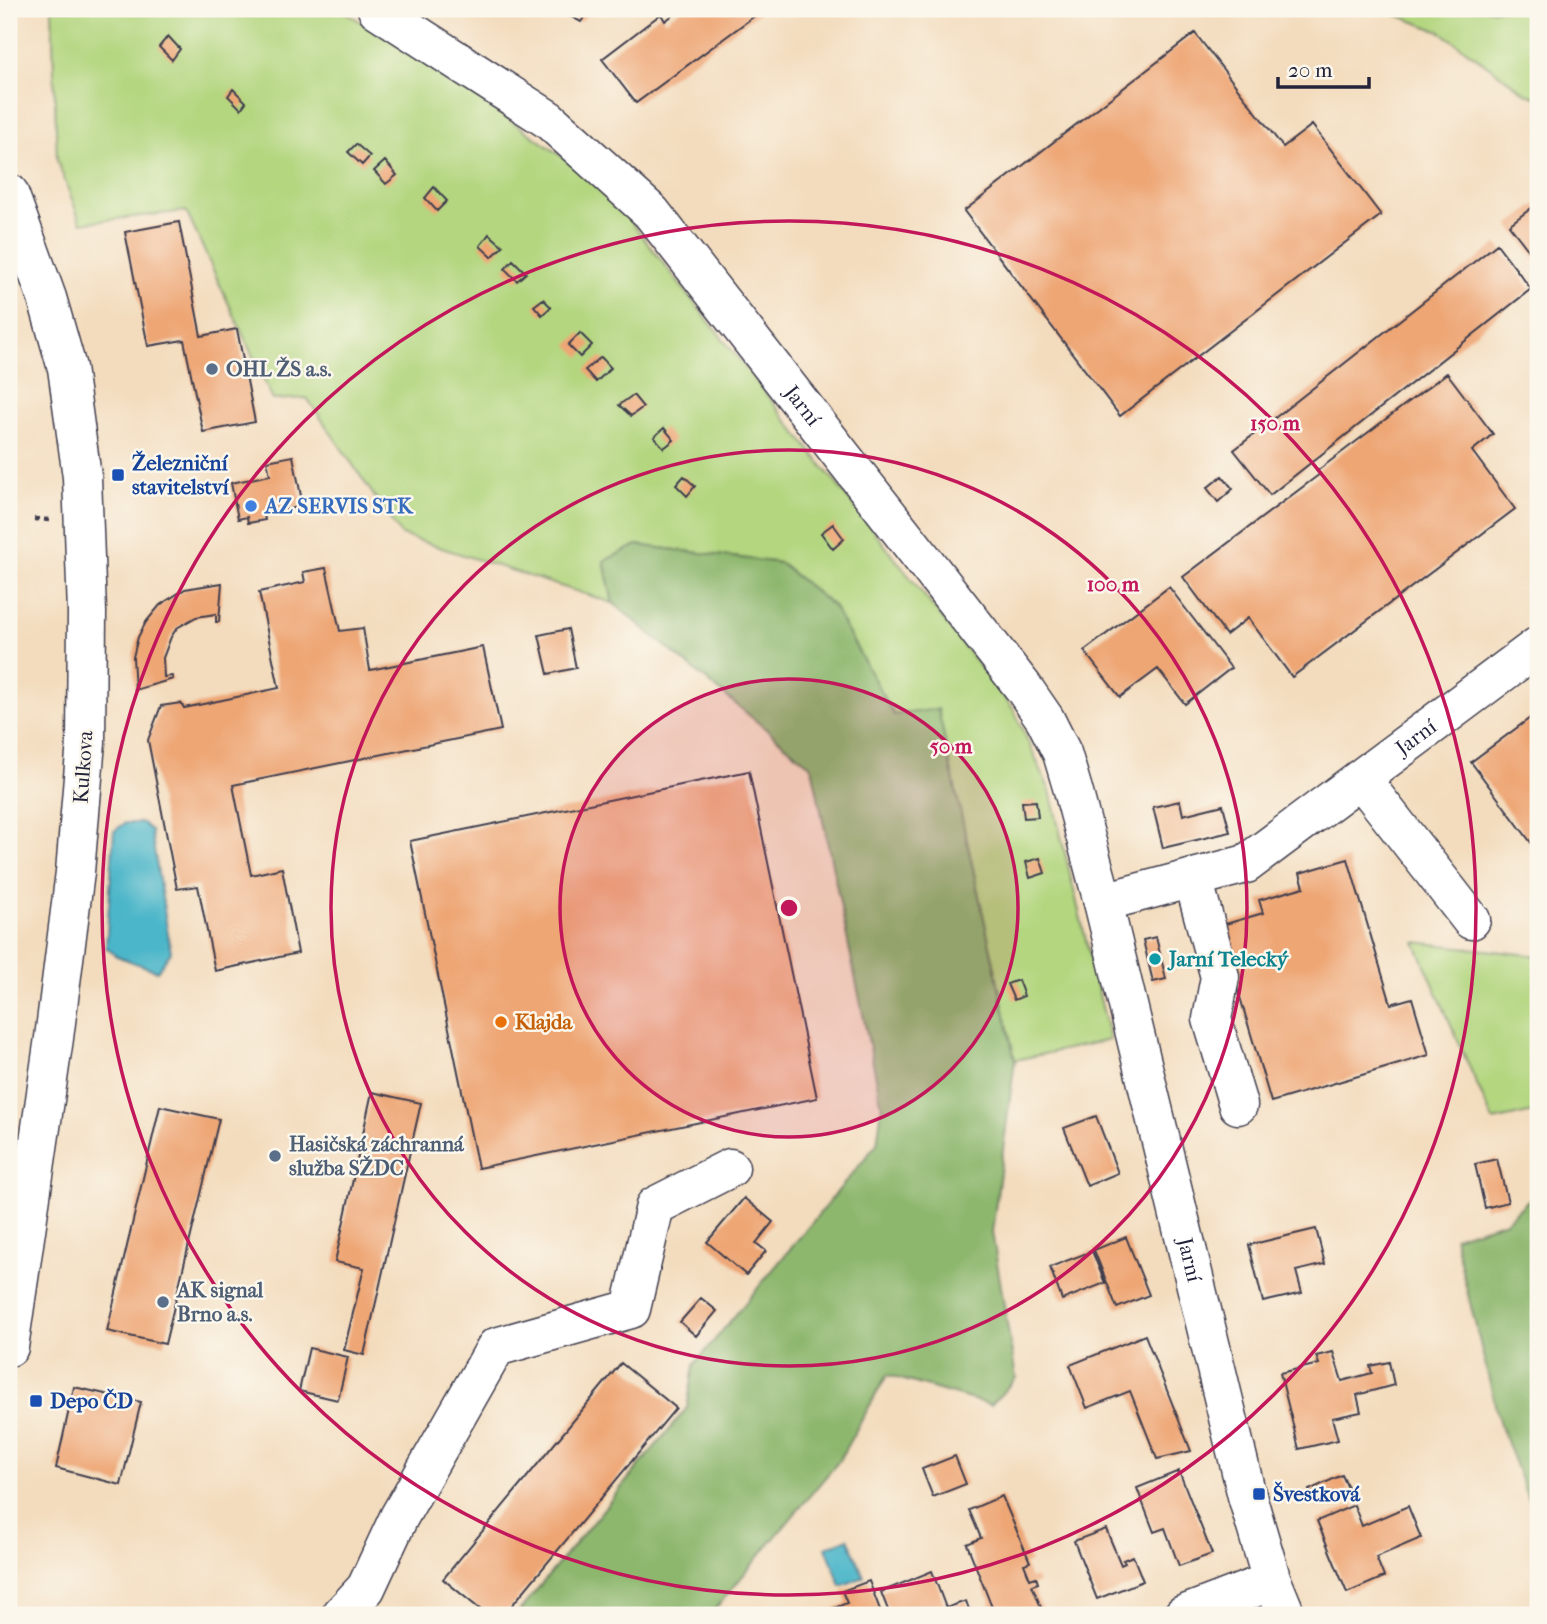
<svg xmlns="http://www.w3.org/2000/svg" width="1547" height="1624" viewBox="0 0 1547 1624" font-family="'IM FELL French Canon',serif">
  <rect width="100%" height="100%" fill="#fbf7ec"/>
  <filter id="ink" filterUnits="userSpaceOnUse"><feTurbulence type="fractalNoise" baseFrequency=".0143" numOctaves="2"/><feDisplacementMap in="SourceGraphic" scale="14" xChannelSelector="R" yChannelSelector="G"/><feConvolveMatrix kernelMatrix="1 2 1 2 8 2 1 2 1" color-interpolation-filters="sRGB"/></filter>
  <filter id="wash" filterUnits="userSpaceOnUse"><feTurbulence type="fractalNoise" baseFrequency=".00686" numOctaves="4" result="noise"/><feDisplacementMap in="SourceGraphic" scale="28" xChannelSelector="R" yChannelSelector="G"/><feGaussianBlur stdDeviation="1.57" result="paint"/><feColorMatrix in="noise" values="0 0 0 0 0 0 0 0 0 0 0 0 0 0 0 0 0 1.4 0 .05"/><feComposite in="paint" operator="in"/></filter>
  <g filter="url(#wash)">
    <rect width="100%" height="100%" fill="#f3dcbd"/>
    <!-- green -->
    <path fill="#b3d67f" stroke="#6a7c5d" stroke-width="2" d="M52,9H340L440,70L602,185L1014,710L1050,791L1110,1040L1015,1060L938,710L894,715L833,606L780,563L637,545L604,561L613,603L401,535L307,398L273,400L186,211L81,223L57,160Z
      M1381,9H1538V98L1527,94L1441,32Z
      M1415,942L1538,956V1111L1493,1121Z"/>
    <!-- forest -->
    <path fill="#8eb76e" stroke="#586c54" stroke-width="2" d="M637,545L780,563L833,606L894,715L938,709L1015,1060L992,1232L1016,1378L991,1405L887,1375L838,1462L710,1615H516L687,1408L694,1365L877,1144L882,1107L812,767L613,603L604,561Z
      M1538,1191V1525L1500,1425L1454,1237L1506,1221Z"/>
    <!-- water -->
    <path fill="#4cb6c9" stroke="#376c82" stroke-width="2" d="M125,823H143L151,831L171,952L157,971L116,956L106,947L114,831Z
      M848,1538L864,1577L841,1586L826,1547Z"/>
    <g id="blocks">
      <!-- building -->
      <path fill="#eea675" d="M557,9H590L581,22Z
        M681,9H764L636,103L602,59L661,14L665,21Z
        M1195,33L1283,147L1312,125L1381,215L1120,416L964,211Z
        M168,36L180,49L172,60L159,47Z
        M233,89L246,102L241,109L228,96Z
        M356,144L370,156L362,165L348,152Z
        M385,161L397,175L386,184L374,171Z
        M434,187L447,201L437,211L425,198Z
        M1538,203V258L1536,260L1509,225Z
        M179,222L201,336L237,329L255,422L203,432L184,340L148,346L125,232Z
        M489,234L503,246L492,257L480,246Z
        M1497,244L1531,289L1270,495L1234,450Z
        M513,260L526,273L517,281L505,269Z
        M543,299L551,307L542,315L534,306Z
        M580,333L592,345L580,357L568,345Z
        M601,357L611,368L596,382L585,370Z
        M1447,373L1493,434L1472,451L1515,509L1292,677L1248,618L1226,635L1183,577L1320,474L1317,471Z
        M633,395L643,407L631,416L619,405Z
        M664,428L674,440L664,448L654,437Z
        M293,456L303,506L264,514L265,520L248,523L247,517L238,519L231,483L270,475L267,461Z
        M684,476L695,486L687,496L676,485Z
        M1222,476L1233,489L1218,502L1207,488Z
        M833,524L844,539L833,549L821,533Z
        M326,568L340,631L363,628L370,670L483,647L501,730L233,785L251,875L282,868L298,953L215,971L198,886L177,889L148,740L161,706L181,703L184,708L279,688L259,592L305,582L303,572Z
        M222,583L219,622H216V614L196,617L177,628L171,637L163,658L164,677L172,676L173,679L135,690L133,657L138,637L146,622L160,605L185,589Z
        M1169,587L1231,668L1185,704L1158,669L1120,697L1084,651Z
        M568,629L576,668L548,674L539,635Z
        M1538,712V852L1471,762Z
        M749,771L817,1098L478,1168L410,841Z
        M1036,801L1038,817L1024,818L1022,802Z
        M1180,801L1183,815L1223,805L1230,832L1163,848L1153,807Z
        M1040,858L1045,873L1030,878L1026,862Z
        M1348,859L1391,1004L1412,998L1429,1055L1271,1102L1219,926L1263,913L1259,900L1304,887L1300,873Z
        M1156,937L1166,979L1153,982L1143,940Z
        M1018,980L1024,996L1014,1000L1007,984Z
        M372,1092L421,1103L364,1355L344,1350L364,1268L335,1262Z
        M160,1106L219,1119L165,1344L107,1331Z
        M1096,1116L1118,1173L1087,1186L1064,1128Z
        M1497,1159L1508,1202L1485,1208L1475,1164Z
        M744,1198L773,1222L756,1243L766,1251L746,1275L707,1242Z
        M1316,1229L1325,1264L1296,1271L1302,1293L1263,1302L1249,1245Z
        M1126,1237L1149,1295L1117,1308L1094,1250Z
        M1092,1251L1105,1283L1062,1300L1050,1267Z
        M701,1298L717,1311L696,1336L680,1322Z
        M1145,1335L1191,1451L1157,1459L1130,1391L1087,1408L1070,1365Z
        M309,1348L348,1357L338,1400L299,1391Z
        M1333,1352L1342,1381L1372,1373L1370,1366L1389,1362L1394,1385L1357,1395L1361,1412L1332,1418L1338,1440L1299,1449L1280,1373L1319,1364L1316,1356Z
        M621,1363L676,1408L504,1615H487L443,1579Z
        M74,1387L141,1402L121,1485L56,1468Z
        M955,1456L966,1484L933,1497L922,1469Z
        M1179,1471L1212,1554L1179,1566L1165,1528L1154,1532L1137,1488Z
        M1342,1475L1349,1490L1315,1504L1309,1490Z
        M1002,1496L1030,1562L1024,1564L1030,1579L1036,1577L1038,1583L1032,1585L1044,1615H1007L1006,1612L995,1615L967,1544L981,1538L969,1510Z
        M1354,1505L1362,1526L1408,1506L1421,1538L1376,1557L1384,1577L1347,1593L1317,1521Z
        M1106,1529L1121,1565L1125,1563L1123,1560L1133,1556L1143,1581L1097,1599L1074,1541Z
        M932,1571L946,1608L966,1601L971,1615H890L881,1592Z
        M869,1581L882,1615H817L847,1603L842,1591Z"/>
    </g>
  </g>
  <g filter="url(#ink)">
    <use href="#blocks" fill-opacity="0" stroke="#413e4e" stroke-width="2"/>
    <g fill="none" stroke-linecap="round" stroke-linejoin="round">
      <defs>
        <g id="minor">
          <path id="s1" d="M377,9L549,120L651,212L1023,687L1045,719L1062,753L1073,790L1103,902L1247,1496L1272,1581L1286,1615"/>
          <path d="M9,193L47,298L67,368L82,477L87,612L86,742L75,872L54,1038L9,1347"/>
          <path d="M1361,779L1471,920"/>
          <path d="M1193,878L1220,977L1212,1019L1238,1105"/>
          <path id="s2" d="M1103,902L1246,864L1538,646"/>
          <path d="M341,1615L366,1588L399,1517L496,1347L631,1309L655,1206L730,1168"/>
          <path d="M1183,1615L1272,1581"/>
        </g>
      </defs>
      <!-- minor casing -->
      <use href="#minor" stroke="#413e4e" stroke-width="41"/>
      <!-- path -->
      <path stroke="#413e4e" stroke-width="4.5" stroke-dasharray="5 5" stroke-linecap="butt" d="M34,519L50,520"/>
      <!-- minor -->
      <use href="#minor" stroke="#fff" stroke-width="38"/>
    </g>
  </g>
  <!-- distance rings -->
  <circle cx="789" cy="908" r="229" fill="#c2185b" fill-opacity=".12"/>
  <g fill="none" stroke="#c2185b" stroke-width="3.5">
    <circle cx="789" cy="908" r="229"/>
    <circle cx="789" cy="908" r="458"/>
    <circle cx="789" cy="908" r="687"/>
  </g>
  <!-- markers -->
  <g fill="#5c6f8a" stroke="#fbf7ec" stroke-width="2.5">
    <circle cx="212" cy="369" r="7"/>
    <circle cx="275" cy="1156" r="7"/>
    <circle cx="163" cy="1302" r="7"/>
  </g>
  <g fill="#1a4fb4" stroke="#fbf7ec" stroke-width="2.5">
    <rect x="111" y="468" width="14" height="14" rx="3.5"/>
    <rect x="29" y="1394" width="14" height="14" rx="3.5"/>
    <rect x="1252" y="1487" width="14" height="14" rx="3.5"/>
  </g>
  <circle fill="#3f7fe0" stroke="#fbf7ec" stroke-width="2.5" cx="251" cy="506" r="7"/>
  <circle fill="#0f9aa8" stroke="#fbf7ec" stroke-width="2.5" cx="1155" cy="959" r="7"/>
  <circle fill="#e8710a" stroke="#fbf7ec" stroke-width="2.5" cx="501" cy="1022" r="7"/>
  <g text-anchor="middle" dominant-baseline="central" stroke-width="5" stroke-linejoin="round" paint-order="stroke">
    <!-- service labels -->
    <g font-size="21" font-weight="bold" fill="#4e5e75" stroke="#fbf7ec" text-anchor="start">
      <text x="226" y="369">OHL ŽS a.s.</text>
      <text x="289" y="1144">Hasičská záchranná<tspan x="289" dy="24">služba SŽDC</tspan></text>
      <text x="177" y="1290">AK signal<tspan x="177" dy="24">Brno a.s.</tspan></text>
    </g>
    <!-- street labels -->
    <g font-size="21" fill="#22223b" stroke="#fbf7ec">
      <text stroke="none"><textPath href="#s1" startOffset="588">Jarní</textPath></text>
      <text stroke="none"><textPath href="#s2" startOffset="360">Jarní</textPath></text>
      <text transform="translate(83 767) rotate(-86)">Kulkova</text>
      <text stroke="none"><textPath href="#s1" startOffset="1545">Jarní</textPath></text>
    </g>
    <!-- transit labels -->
    <g font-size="21" font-weight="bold" fill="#164399" stroke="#fbf7ec" text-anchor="start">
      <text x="132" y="463">Železniční<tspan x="132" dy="24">stavitelství</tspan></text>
      <text x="50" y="1401">Depo ČD</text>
      <text x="1273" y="1494">Švestková</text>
    </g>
    <!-- shop labels -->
    <g font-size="21" font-weight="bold" fill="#366cbe" stroke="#fbf7ec" text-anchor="start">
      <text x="265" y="506">AZ SERVIS STK</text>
    </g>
    <!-- culture labels -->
    <g font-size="21" font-weight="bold" fill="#0d838f" stroke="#fbf7ec" text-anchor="start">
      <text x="1169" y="959">Jarní Telecký</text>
    </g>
    <!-- food labels -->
    <g font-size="21" font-weight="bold" fill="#c56008" stroke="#fbf7ec" text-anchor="start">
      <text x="515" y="1022">Klajda</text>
    </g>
  </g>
  <circle cx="789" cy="908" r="10" fill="#c2185b" stroke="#fbf7ec" stroke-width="3.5"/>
  <g font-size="21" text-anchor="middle" font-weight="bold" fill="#c2185b" stroke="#fbf7ec" stroke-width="5" stroke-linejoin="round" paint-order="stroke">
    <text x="1275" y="430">150 m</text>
    <text x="1113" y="591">100 m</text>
    <text x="951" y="753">50 m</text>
  </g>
  <!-- margin -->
  <rect width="1547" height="1624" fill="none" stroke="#fbf7ec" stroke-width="35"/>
  <!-- scale -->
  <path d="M1278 77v10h91v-10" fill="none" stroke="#22223b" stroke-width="3.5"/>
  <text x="1288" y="77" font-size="21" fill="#22223b" stroke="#fbf7ec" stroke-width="5" paint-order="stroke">20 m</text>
</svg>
